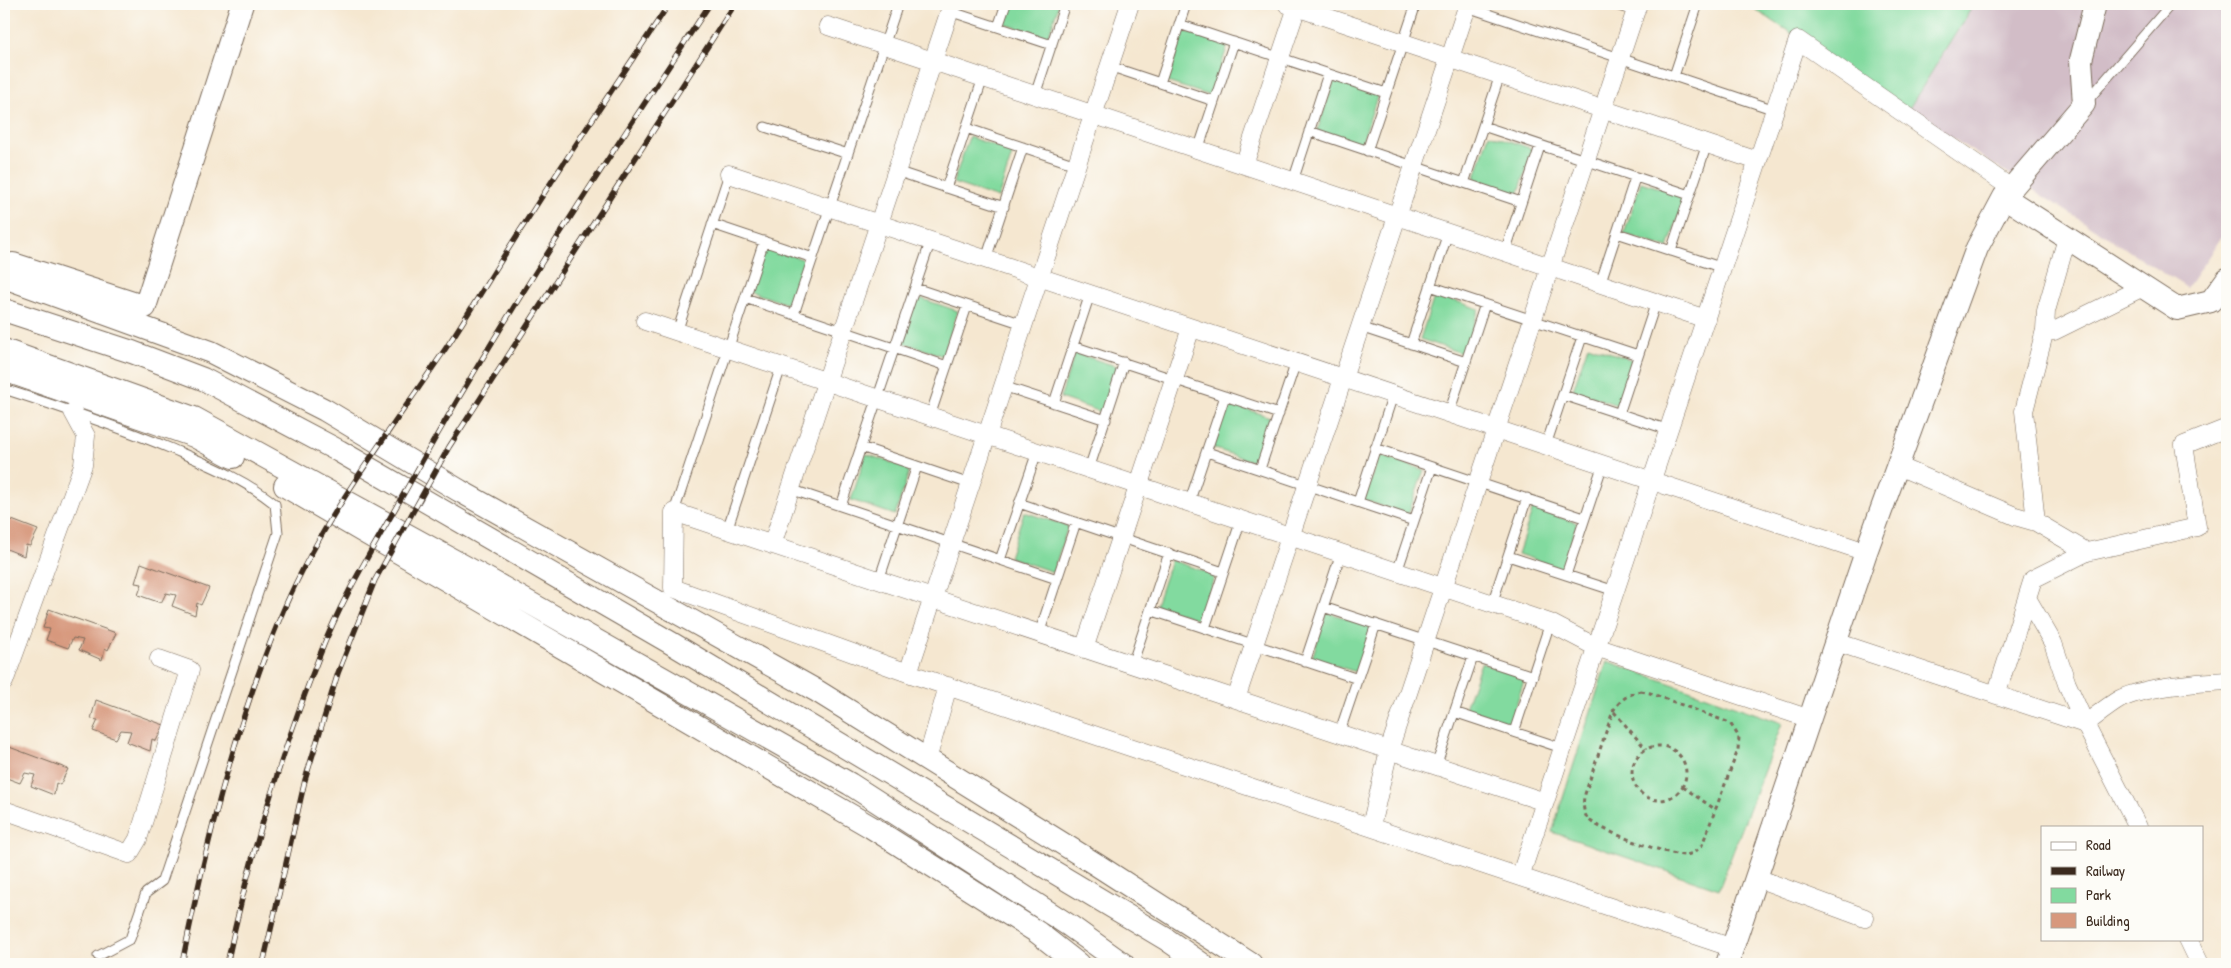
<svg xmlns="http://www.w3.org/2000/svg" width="2231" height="968" viewBox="0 0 2231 968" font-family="'Patrick Hand',sans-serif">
  <rect width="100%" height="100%" fill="#fdfcf7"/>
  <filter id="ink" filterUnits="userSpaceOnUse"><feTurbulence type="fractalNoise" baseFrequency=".02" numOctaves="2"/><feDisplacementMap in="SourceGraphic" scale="10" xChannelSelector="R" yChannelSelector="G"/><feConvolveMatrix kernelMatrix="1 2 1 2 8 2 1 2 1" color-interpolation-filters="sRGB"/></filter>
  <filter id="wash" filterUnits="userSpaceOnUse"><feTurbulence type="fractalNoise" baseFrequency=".0096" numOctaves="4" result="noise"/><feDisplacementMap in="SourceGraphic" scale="20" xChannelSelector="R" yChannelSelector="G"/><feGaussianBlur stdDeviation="1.12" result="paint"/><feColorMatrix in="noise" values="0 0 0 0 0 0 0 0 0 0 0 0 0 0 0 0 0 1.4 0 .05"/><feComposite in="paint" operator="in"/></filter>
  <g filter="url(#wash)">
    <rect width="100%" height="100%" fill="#f5e7d0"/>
    <!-- industrial -->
    <path fill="#d2bdc7" d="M1974,4H2227V229L2187,288L1908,110Z"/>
    <!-- green -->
    <path fill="#82da9f" stroke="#5e825e" d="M1011,4H1059L1048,38L1005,24Z
      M1747,4H1974L1908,110Z
      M1184,31L1228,45L1211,96L1167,82Z
      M1334,80L1378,94L1361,145L1317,131Z
      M1489,134L1533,149L1518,195L1474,180Z
      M969,137L1013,152L998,198L953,183Z
      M1641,182L1685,196L1668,248L1624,234Z
      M764,246L808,261L793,306L749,291Z
      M1435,294L1479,309L1464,354L1420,339Z
      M914,296L958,311L943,356L899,341Z
      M1588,345L1632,360L1617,405L1573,390Z
      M1075,353L1119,367L1104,413L1060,398Z
      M1228,403L1273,418L1257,463L1213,448Z
      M866,454L910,469L895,515L851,500Z
      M1379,455L1424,470L1408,515L1364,500Z
      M1533,508L1577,523L1562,569L1518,554Z
      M1024,512L1068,526L1053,572L1009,557Z
      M1171,560L1215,575L1200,620L1156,605Z
      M1327,612L1372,627L1356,672L1312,658Z
      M1607,661L1782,723L1719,889L1552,832Z
      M1481,663L1525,678L1510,723L1465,708Z"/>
    <g id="blocks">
      <!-- building -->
      <path fill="#d7987d" d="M4,517L38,530L30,546L26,545L24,556L4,548Z
        M141,563L209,588L201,605L197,603L195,615L172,606L176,595L166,593L161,603L138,595L142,584L135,583Z
        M49,609L116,633L108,650L105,648L102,660L79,650L83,640L73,638L68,648L46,640L50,629L43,628Z
        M96,700L164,725L156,741L152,739L150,751L127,742L131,731L121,730L116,739L93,731L98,720L91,719Z
        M4,745L68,769L60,785L56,783L54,795L31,786L35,775L25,773L20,783L4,777Z"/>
    </g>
  </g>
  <g filter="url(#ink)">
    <use href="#blocks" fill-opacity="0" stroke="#7c6c5c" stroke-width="1"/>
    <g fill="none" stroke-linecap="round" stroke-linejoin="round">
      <defs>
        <path id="service" d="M1613,4L1635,11
          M1467,7L1775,110
          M949,11L1052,45
          M1179,24L1386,93
          M998,27L1006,4
          M1109,66L1214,101
          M1674,76L1698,4
          M1160,83L1186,4
          M1035,95L1065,4
          M2088,100L2171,4
          M1483,126L1690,195
          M765,127L848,154
          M966,128L1076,165
          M1309,131L1521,202
          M1198,150L1234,42
          M1367,151L1416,4
          M896,171L1004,207
          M1293,181L1328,74
          M1464,183L1500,75
          M946,188L983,78
          M712,224L813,258
          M1617,233L1723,268
          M1671,251L1707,144
          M1505,252L1540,146
          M986,259L1023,147
          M1600,284L1635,178
          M1430,286L1638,355
          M915,288L1023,324
          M745,298L947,366
          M794,314L898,4
          M1360,327L1466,362
          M677,332L729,174
          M1411,344L1448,233
          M1073,346L1279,414
          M1003,386L1106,420
          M4,389C60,407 117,426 172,449C209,465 244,479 275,504L278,533L162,881L146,893L130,939L98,956
          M1563,395L1669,430
          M1054,403L1090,294
          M1449,413L1485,304
          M1619,414L1656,302
          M930,416L967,306
          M1546,445L1582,337
          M861,447L970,484
          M1375,448L1584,518
          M1207,452L1414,521
          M1089,469L1124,362
          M1260,469L1296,362
          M790,489L1057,579
          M1358,502L1393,395
          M1019,503L1223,572
          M1189,503L1225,396
          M841,506L931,240
          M674,512L764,241
          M727,530L781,367
          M1508,556L1615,591
          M1000,560L1037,452
          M1397,572L1432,467
          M1566,575L1603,464
          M879,580L917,466
          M1492,604L1527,498
          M1323,607L1533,676
          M1150,610L1358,679
          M1205,628L1241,520
          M1039,634L1076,522
          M1305,662L1341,553
          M1132,665L1169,553
          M1454,712L1562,748
          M1514,732L1550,623
          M1339,734L1376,624
          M1436,766L1473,657"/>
        <path id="minor" d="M1287,4L1758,161
          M828,26L1706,319
          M1244,165L1298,4
          M729,174L1866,552
          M645,321L1550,623L1596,647L1810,719
          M2045,330L2054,331L2143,287
          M1898,466L2015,516L2036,522L2087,552
          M2036,522L2024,411L2045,330L2046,311L2067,238
          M772,545L952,4
          M2027,598L2053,643L2067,684L2085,724L2138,827
          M1836,642L2085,724
          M1084,649L1191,328
          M908,673L1130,4
          M4,682L83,465L86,436L73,412
          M1996,695L2033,579L2087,552L2197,527L2184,445L2227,428
          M1236,699L1468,4
          M2085,724C2096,716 2108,706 2120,699C2144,687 2199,682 2227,681
          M927,760L948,686
          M1545,802L674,512L673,588L908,673L1733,948
          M4,810L129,854L138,839L190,670L159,659
          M1371,826L1389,750L1638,4
          M1520,877L1798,40L2011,188
          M1757,878L1865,918
          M2188,939L2200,964"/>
        <path id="tertiary" d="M2004,197L2084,104L2081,60L2095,4
          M13,264L145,307L242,4
          M4,277L211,352L325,410L460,491L817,691L1097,865L1251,964
          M4,310L132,352L203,379L339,451L671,643L1166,939L1202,964
          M4,350L194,418L491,581L850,784L1070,926L1123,964
          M4,370L194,436L233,457
          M285,486L871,827L1037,932L1078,964
          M1727,964L1866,552L1977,248L2004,197L2177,309L2211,301L2227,279"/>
      </defs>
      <!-- service casing -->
      <use href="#service" stroke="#7c6c5c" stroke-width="11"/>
      <!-- minor casing -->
      <use href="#minor" stroke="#7c6c5c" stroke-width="19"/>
      <!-- tertiary casing -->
      <use href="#tertiary" stroke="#7c6c5c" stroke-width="24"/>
      <!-- path -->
      <path stroke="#7c6c5c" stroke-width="3" stroke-dasharray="4 4" stroke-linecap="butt" d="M1641,691L1650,693L1730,723L1739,737L1738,750L1702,845C1698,850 1693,854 1686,855C1670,856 1600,831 1588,819C1583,813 1583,804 1584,797L1613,711C1620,700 1628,694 1641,691Z
        M1614,712L1646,749
        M1632 773a27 27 0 1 1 54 0a27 27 0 1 1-54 0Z
        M1683,787L1716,810"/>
      <!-- service -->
      <use href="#service" stroke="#fff" stroke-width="9"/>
      <!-- minor -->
      <use href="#minor" stroke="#fff" stroke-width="18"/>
      <!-- tertiary -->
      <use href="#tertiary" stroke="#fff" stroke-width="22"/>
      <defs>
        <path id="rail" d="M182,964C205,849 233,732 278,623C319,522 386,437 446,348C473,307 498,264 525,223C572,149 621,77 669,4
          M227,964C249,860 280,756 319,657C343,594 380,537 412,479C504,315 607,160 710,4
          M263,964L305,780L338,673L375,580L449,447L735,4"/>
      </defs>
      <!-- rail casing -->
      <use href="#rail" stroke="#3b2a1e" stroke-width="5.5"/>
      <!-- rail -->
      <use href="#rail" stroke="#fdfcf7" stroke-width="4" stroke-dasharray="11" stroke-linecap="butt"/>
    </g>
  </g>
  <!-- margin -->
  <rect width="2231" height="968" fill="none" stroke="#fdfcf7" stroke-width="20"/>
  <!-- legend -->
  <rect x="2041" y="826" width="162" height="115" fill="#fdfcf7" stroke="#afa8a0"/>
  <rect x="2051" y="842" width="25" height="8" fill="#ffffff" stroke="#afa8a0"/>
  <text x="2086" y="850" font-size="15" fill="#3b2a1e">Road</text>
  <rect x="2051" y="867" width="25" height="8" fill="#3b2a1e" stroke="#afa8a0"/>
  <text x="2086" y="876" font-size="15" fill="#3b2a1e">Railway</text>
  <rect x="2051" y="888" width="25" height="15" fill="#82da9f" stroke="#afa8a0"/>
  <text x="2086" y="900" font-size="15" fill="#3b2a1e">Park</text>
  <rect x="2051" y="913" width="25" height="15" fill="#d7987d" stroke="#afa8a0"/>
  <text x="2086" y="926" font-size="15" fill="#3b2a1e">Building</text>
</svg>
